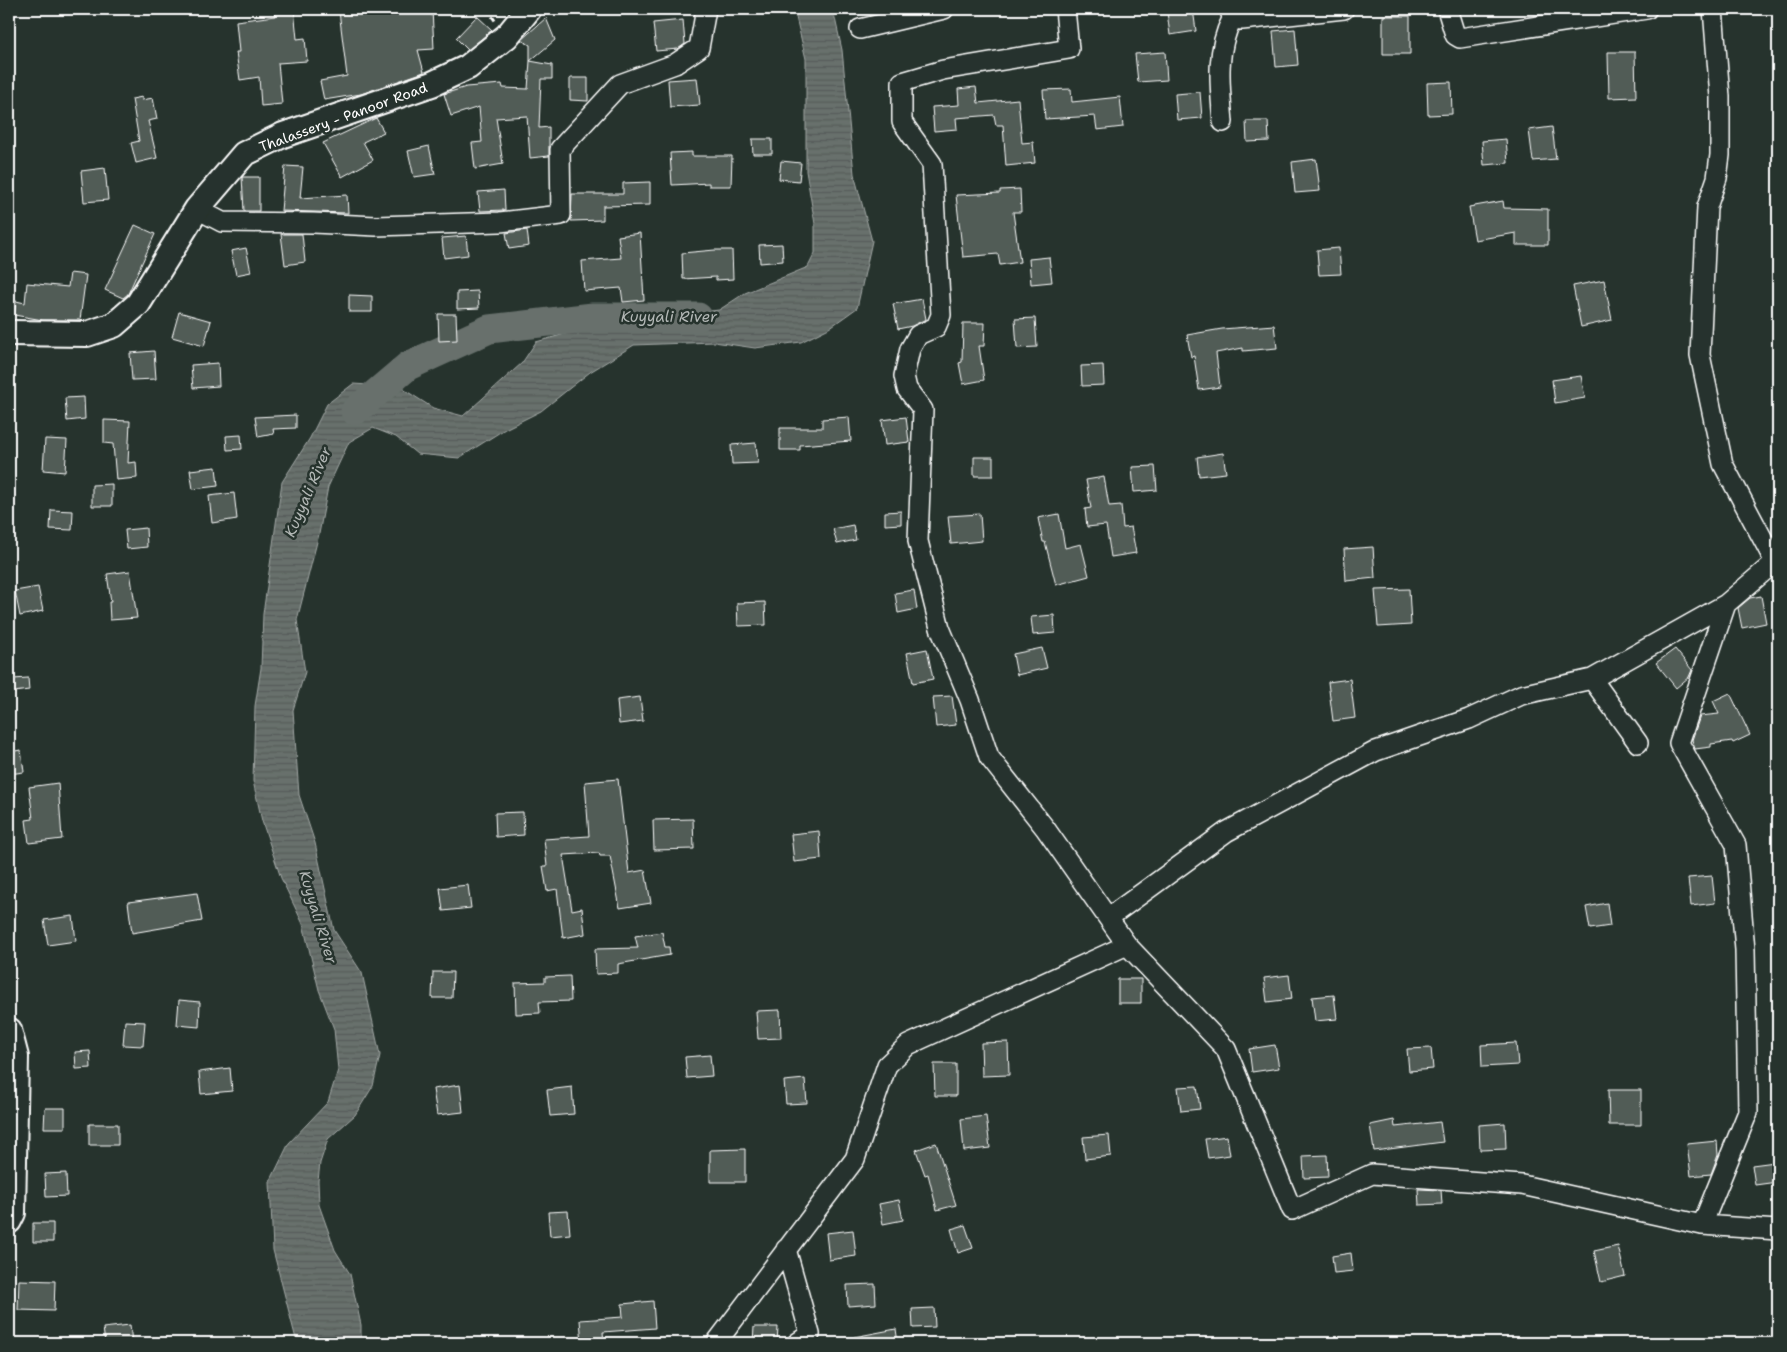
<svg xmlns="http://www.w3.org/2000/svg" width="1787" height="1352" viewBox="0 0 1787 1352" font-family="'Shantell Sans',sans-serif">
  <defs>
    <pattern id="water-rules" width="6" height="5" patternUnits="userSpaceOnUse" patternTransform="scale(1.25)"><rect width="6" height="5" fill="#67706c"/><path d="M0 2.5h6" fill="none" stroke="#575a59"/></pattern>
  </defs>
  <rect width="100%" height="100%" fill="#26332d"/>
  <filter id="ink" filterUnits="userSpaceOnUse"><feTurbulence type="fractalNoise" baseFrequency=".02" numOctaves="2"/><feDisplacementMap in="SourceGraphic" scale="10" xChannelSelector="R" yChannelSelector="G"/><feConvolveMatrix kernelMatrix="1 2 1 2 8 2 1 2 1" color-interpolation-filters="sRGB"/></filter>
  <g filter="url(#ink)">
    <!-- water -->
    <path fill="url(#water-rules)" stroke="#a4a9a7" d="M794,9H833L842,50L854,174L872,241L857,308L829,328L801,342L755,348L714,342L634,345L590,372L541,411L505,429L459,458L417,454L396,437L373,428L349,442L328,487L319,534L297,620L305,672L293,710L299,795L315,843L334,930L362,973L380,1055L373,1086L355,1115L328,1139L320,1163L318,1181L319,1205L335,1250L350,1274L361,1325V1343H297L273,1250L270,1182L289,1143L328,1102L338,1070L334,1029L319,990L303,924L281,878L262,821L253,781L255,706L261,668L263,614L282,482L310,438L327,404L353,384L400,387L433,408L463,416L522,363L536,342L601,324L719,310L745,293L808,267L815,253V224L806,171V59Z"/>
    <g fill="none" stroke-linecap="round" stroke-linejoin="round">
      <!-- river -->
      <path stroke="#67706c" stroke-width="29" d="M355,411L408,366L489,329L593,317H698"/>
    </g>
    <!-- building -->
    <path fill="#515c57" stroke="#fff" d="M274,9H294L297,39L305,38L307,61L278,63L282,104L261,106L259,77L240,80L236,52H239L236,21L275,16Z
      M358,9H432L434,49L418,50L424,72L361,94L324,100L320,81L347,76L339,11Z
      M1193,9L1196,31L1170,35L1167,12Z
      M477,16L492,30L468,50L456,38Z
      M1383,16H1410V54H1383Z
      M546,18L555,40L530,61V45L521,40Z
      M683,20L685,44L678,49L656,51L653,23Z
      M1295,29L1298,65L1276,67L1273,31Z
      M1165,52L1167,80L1138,82L1135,54Z
      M1608,52H1635L1636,97L1609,98Z
      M530,61L552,65V79H541L539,128L549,127V156L530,158L527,116L496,118L503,164L475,169L472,143L482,142L479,107L451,116L444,94L466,87L502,84L503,88L528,89Z
      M570,78H588V101L570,100Z
      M697,78L700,105L670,107L668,80Z
      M1451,82L1452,114L1428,115L1427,83Z
      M976,87L978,103L1018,99L1022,143L1033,142L1035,163L1006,166L1003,125H996L994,115L956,118L957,129L934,131L932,107L959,105L958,89Z
      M1071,89L1072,102L1120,97L1123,127L1097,130L1095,116L1045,119L1043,90Z
      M1200,92L1202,118L1177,120L1175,94Z
      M142,97V100L153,98L157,119L148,121L157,158L136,163L131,143L139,141L132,99Z
      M376,118L384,132L363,142L373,160L342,177L323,143Z
      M1246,121H1268L1269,141L1247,142Z
      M1552,127L1556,159L1533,161L1529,130Z
      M752,139H772V154H753Z
      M1506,139L1508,163L1484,165L1482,141Z
      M429,146L435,174L414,177L408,151Z
      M692,152V156H732L731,186H709V183L672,185L670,153Z
      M1316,159L1320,191L1295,193L1292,162Z
      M781,161L801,163L799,181L779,179Z
      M285,166L303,167L300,198L347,195L348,213L281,211Z
      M105,168L108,200L84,202L81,171Z
      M242,177H259V211H244Z
      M650,182V205L603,206V220L571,221L572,194H623V183Z
      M1020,189L1021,212H1013L1020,262L1000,265L998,254L963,257L956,195L1000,193V190Z
      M504,190L505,210L480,211L478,192Z
      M1503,201L1504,208L1548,209V245H1516V233L1475,240L1469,207Z
      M135,225L155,234L128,294L123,298L105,290Z
      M527,230L529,246L509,249L506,233Z
      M640,233L644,300L623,302L621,288L584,291L582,261L621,258L618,236Z
      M281,234H302L305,262L285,265Z
      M466,236L468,255L444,258L442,238Z
      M782,244L783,261L760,263L759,245Z
      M246,248L251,272L236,275L231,251Z
      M1339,248L1341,274L1319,275L1317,250Z
      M715,250H732L733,279L716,280V277L683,279L682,253Z
      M1049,257L1052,282L1031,284L1029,259Z
      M70,273L86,275L80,320H43L14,315L16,301L25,303L27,283L68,287Z
      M1604,280L1612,320L1581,327L1573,286Z
      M478,291L479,308L457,309V292Z
      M349,295L372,296V312H349Z
      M922,299L926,319L912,326L898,329L893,304Z
      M179,312L211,321L204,346L172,337Z
      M438,314H456L457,340L439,341Z
      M1035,318L1037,347L1017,348L1015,319Z
      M963,323H985L984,346H979L984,380L963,384L959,363L962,362Z
      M1274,325L1277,348L1243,351V348L1216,353L1220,387L1199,390L1194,356L1191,357L1187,335L1222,329Z
      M154,351L156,379L132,380L130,353Z
      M218,363L219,386L193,388L191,365Z
      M1103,365L1104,385L1082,386L1081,366Z
      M1581,376L1585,398L1555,403L1552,380Z
      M84,397L85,419L67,421L65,398Z
      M296,415V428L273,429L274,434L258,437L255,417Z
      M849,417L851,441L800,445V450H780V428H822V419Z
      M906,417L909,442L885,445L882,420Z
      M104,420L130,421L128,463L136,462L137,478L116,480L113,444L104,443Z
      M241,435L242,449L227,450L226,436Z
      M45,439L67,440L65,472L43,470Z
      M756,443L758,463L732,464L731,445Z
      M1223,453L1226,473L1199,476L1197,457Z
      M974,457H993V476H974Z
      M1155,466L1157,490L1134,492L1132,467Z
      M216,467L218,486L193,489L190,470Z
      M1104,477L1109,506L1121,505L1123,528L1131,527L1136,553L1111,557L1106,525L1087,527L1085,509L1091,508L1086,480Z
      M112,484V506H92V485Z
      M234,493L237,519L212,523L209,496Z
      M51,510L73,511L72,530L50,529Z
      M901,511V524L885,525V512Z
      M980,514L982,541L951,544L948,516Z
      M1059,514L1065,548L1081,544L1089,576L1056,585L1045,542H1043L1038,518Z
      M853,525L856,540L837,544L833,529Z
      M146,528L147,547L127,549L125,530Z
      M1373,547L1375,578L1346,581L1344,549Z
      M130,571L137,618L110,620L109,602H111L107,574Z
      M38,587L43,611L20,616L15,591Z
      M1409,589L1411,625L1378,627L1375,590Z
      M914,590L917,609L898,613L895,593Z
      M1761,596L1766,623L1742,628L1738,608L1750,598Z
      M765,602L766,625L738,626L737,603Z
      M1054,615L1055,633L1033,635L1031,617Z
      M1042,648L1047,668L1017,675L1013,654Z
      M927,649L933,679L913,683L907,653Z
      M1675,649L1692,670L1689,677L1676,688L1656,663Z
      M28,678L29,690L14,692L13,679Z
      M1350,679L1355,718L1333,721L1328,682Z
      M1730,693L1750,735L1733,743L1732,741L1711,744V747L1695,749L1692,740L1700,716L1719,714L1713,701Z
      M952,696L956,725L936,727L933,697Z
      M640,697L643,721L619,724L617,700Z
      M21,750L24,772L9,774V752Z
      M618,779L629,873L645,870L651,903L620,908L610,856H600L599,853L563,855L572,910L582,908L585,934L563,938L557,889L547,891L543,866H547L544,839L589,836L585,782Z
      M58,783L62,839L29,843L26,820L33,819L29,787Z
      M523,812L524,835L496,837L495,813Z
      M693,819L694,849L654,850L653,820Z
      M819,831L821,859L794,862L791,834Z
      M1712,876L1715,903L1691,906L1688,878Z
      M468,885L471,908L443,911L440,888Z
      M197,893L202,921L132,933L128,902Z
      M1607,903L1610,926L1590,929L1586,907Z
      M73,916L76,941L48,945L44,920Z
      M662,932L665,947H669L670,955L618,964V973L596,974L595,949L638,948L635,936Z
      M433,972H453L452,998H432Z
      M1289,975L1292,999L1267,1002L1264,978Z
      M570,976L571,1001L539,1002L540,1013L516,1014L515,983L545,982V977Z
      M1118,979H1141V1003H1118Z
      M1334,995L1337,1019L1315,1021L1312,997Z
      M179,1000L200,1002L199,1027L177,1025Z
      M780,1010L781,1038L758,1039L756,1011Z
      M125,1021L145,1022L143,1046L123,1045Z
      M1008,1042L1009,1075L982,1076L981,1043Z
      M1516,1043L1518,1065L1482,1067L1481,1045Z
      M1275,1045L1279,1068L1252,1072L1249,1049Z
      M1431,1048L1433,1069L1409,1071L1407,1049Z
      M90,1051L91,1068L76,1069L75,1052Z
      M710,1055L712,1076L687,1078L685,1057Z
      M934,1064H956V1096H935Z
      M230,1068L232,1091L201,1094L199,1072Z
      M805,1079L807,1103L786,1104L784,1081Z
      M460,1085L463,1112L437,1115L433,1089Z
      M1197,1086L1200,1109L1181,1111L1178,1087Z
      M572,1087L574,1114L550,1116L547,1090Z
      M1608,1090H1641V1125H1609Z
      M45,1108H65V1128H44Z
      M986,1116L990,1148L964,1151L961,1119Z
      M1394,1120L1395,1127L1440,1122L1443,1142L1374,1151L1370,1125Z
      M1505,1123L1506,1149L1480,1150L1479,1125Z
      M89,1124H118V1145H89Z
      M1109,1135L1111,1156L1085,1159L1083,1137Z
      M1227,1136L1230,1155L1208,1158L1205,1139Z
      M1717,1141L1718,1155L1711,1174L1691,1176L1687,1144Z
      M936,1143L956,1205L937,1210L928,1174L925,1175L916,1150Z
      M745,1149V1182H710V1150Z
      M1327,1155L1328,1177L1304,1178L1303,1156Z
      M1775,1162L1777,1182L1755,1185L1752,1165Z
      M66,1173L67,1196L46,1197L45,1174Z
      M1418,1189L1441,1190L1442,1204L1419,1205Z
      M899,1200L903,1220L883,1224L879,1204Z
      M568,1211L570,1234L550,1236L548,1212Z
      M33,1223H53V1242H33Z
      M965,1225L973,1248L958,1253L951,1229Z
      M853,1230L856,1256L829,1260L826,1233Z
      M1618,1246L1625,1276L1601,1282L1594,1251Z
      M1351,1253L1353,1271L1334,1273L1332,1256Z
      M19,1280L55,1281L54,1311L18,1310Z
      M875,1284L876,1304L848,1306L847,1285Z
      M653,1301L655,1328L603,1332L604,1343H582L580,1320L623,1317L622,1304Z
      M934,1308L935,1327L913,1328L912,1309Z
      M130,1325L132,1343H105L103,1328Z
      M754,1327H778L777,1343H753Z
      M896,1329L898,1343H854V1337Z"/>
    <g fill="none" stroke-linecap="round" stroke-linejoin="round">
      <defs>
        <path id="minor" d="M1065,9L1069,49L943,70L902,82V122L932,164L941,315L936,327L918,335L910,349L904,376L907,389L923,410L918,541L940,628L970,700L989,757L1045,828L1108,918
          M1230,9L1232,19L1242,20L1344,9
          M1447,9L1455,35L1460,38L1647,9
          M860,29L944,9
          M1223,122C1220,87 1215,52 1232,19
          M197,209L222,222L313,223L376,226L500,222L561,215L560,149L620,84L675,64L699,48L706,9
          M1592,679L1726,604L1775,562L1723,464L1700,355L1707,207L1717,178L1720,155V97L1713,9
          M1638,743L1592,679L1521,695L1469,719L1376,751L1226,832L1108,918L1127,945L1226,1049L1292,1210L1372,1174L1522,1185L1702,1225L1778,1230
          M1702,1225L1748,1112L1745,950L1736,845L1679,743L1726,604
          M786,1249L810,1334L797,1343
          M716,1343L855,1159L887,1065L908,1045L1127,945"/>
        <path id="major" d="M9,333L87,334L114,325L138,304L197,209L244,154L283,135L432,84L468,67L507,36L529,9
          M9,1030L16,1057L13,1213L9,1221"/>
      </defs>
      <!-- minor casing -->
      <use href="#minor" stroke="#fff" stroke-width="22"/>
      <!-- major casing -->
      <use href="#major" stroke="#fff" stroke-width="28"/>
      <!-- path -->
      <path stroke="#fff" stroke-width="3" stroke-dasharray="5 4" stroke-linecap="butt" d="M487,9L496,22"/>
      <!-- minor -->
      <use href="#minor" stroke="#26332d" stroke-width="19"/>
      <!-- major -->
      <use href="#major" stroke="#26332d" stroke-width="24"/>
    </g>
  </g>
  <g text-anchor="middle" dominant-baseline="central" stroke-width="5" stroke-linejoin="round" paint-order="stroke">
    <!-- street labels -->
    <g font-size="14" fill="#fff" stroke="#26332d">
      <text transform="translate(343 117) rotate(-20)">Thalassery - Panoor Road</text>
    </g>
    <!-- water labels -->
    <g font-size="15" font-style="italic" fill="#b3b8b6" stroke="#26332d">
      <text x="669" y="317">Kuyyali River</text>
      <text transform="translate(308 492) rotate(-67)">Kuyyali River</text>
      <text transform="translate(318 917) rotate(73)">Kuyyali River</text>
    </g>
  </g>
  <!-- margin -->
  <rect width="1787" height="1352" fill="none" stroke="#26332d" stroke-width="30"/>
  <rect x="15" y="15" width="1757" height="1322" fill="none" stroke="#fff" stroke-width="2" filter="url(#ink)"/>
</svg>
